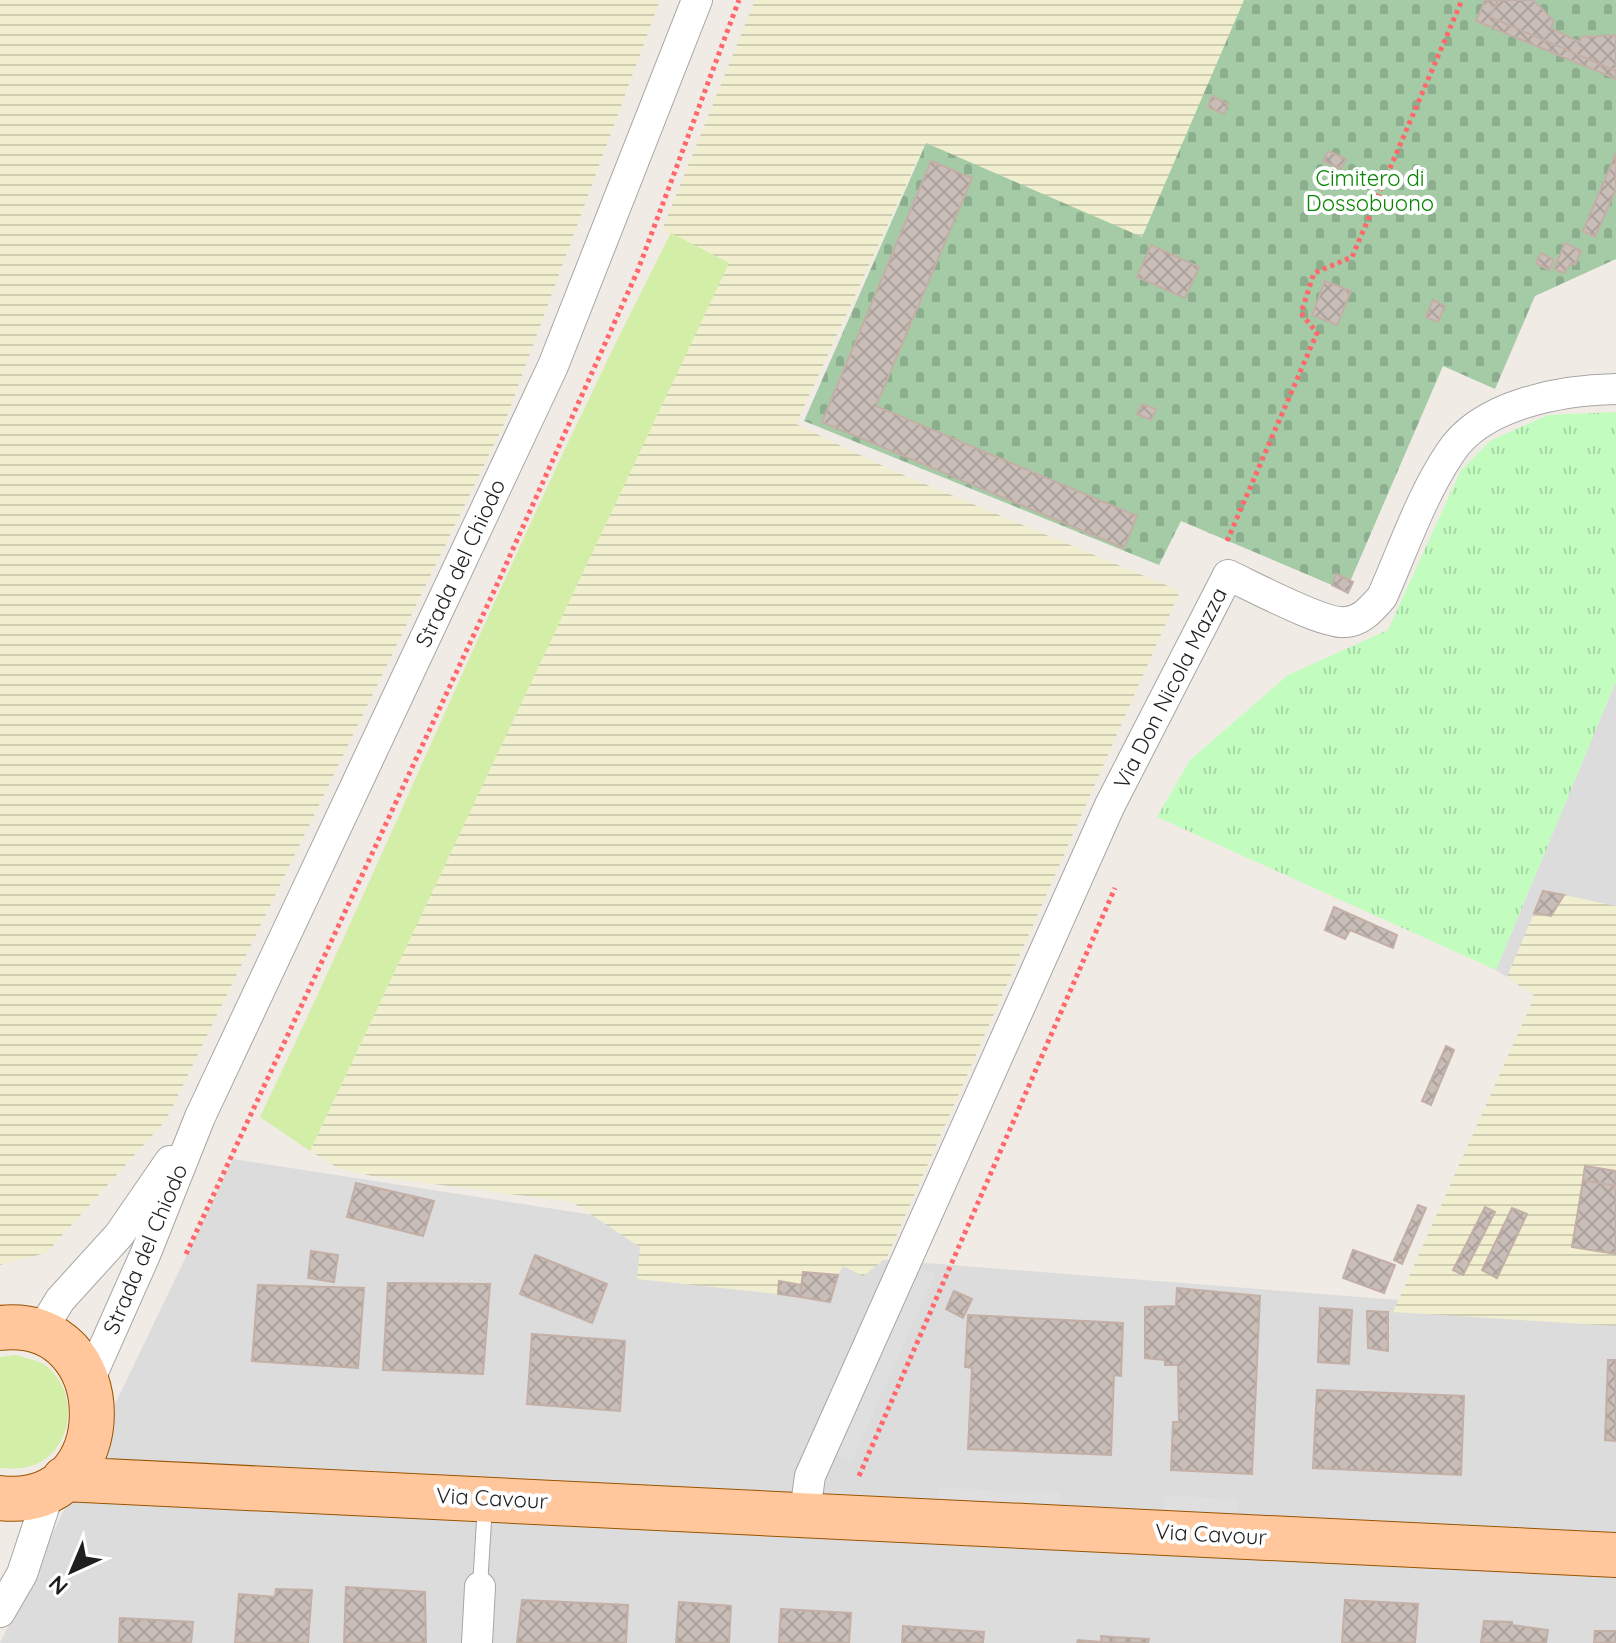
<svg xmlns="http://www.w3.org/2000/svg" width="1616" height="1643" viewBox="0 0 1616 1643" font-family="Quicksand,sans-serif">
  <defs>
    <pattern id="farmland-rules" width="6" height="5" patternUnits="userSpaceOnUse" patternTransform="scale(2)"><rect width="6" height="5" fill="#f1efcf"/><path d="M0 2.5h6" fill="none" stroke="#ceccb1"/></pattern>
    <pattern id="cemetery-stones" width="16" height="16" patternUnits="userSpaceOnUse" patternTransform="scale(2)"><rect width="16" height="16" fill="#a4cba5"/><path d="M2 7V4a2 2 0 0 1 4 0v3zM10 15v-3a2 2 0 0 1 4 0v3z" fill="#8dae8e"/></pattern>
    <pattern id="park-tufts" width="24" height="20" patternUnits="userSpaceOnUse" patternTransform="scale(2)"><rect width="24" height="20" fill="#c2fdbf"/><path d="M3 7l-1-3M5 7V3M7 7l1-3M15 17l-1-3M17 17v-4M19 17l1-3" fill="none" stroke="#a6d8a4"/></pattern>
    <pattern id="building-cross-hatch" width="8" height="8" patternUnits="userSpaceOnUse" patternTransform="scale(2)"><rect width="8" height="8" fill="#c9bdb7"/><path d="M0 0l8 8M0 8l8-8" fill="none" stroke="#aca29d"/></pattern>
  </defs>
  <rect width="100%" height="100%" fill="#f1ebe5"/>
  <!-- residential -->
  <path fill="#dddcdc" d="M1616,681V1643H0L233,1159L876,1259L1399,1300L1535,996L1496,970Z"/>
  <!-- farmland -->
  <path fill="url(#farmland-rules)" d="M0,0H660L504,424L166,1120L46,1253L0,1265Z
    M755,0H1254L1147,245L924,146L796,424L887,468L1180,591L887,1257L863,1276L843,1266L838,1275L803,1272L802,1285L779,1281L778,1294L637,1279L640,1247L572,1202L372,1176L338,1168L310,1151L728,264L662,230Z
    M1564,895L1616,906V1326L1393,1312L1535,996L1507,977L1534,913L1551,916Z"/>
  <!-- grass -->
  <path fill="#d3eea7" d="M671,233L729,263L310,1151L260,1117C401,824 522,522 671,233Z
    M16,1355C25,1358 37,1360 45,1365C77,1388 75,1441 42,1461C29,1469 14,1469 0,1468V1357Z"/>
  <!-- cemetery -->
  <path fill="url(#cemetery-stones)" d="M1244,0H1616V259L1535,296L1495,389L1443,366L1346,591L1181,521L1159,565L804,421L926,143L1142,237Z"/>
  <!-- park -->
  <path fill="url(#park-tufts)" d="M1616,412V681L1496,970L1157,817L1190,760L1288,675L1388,630L1461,470L1490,441L1548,415Z"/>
  <!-- parking -->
  <path fill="#dfdfdf" d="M909,1270L936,1272L852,1461L832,1454Z
    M939,1488L1060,1493V1505L938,1500Z
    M1164,1495L1238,1500L1237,1515L1163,1510Z"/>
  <!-- building -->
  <path fill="url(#building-cross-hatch)" stroke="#c4afa6" stroke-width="2" d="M1485,0H1498L1490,17L1616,71V79L1476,21Z
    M1498,0H1533L1554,21L1551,28L1579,42L1581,37L1616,35V71L1490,17Z
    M1212,96L1228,104L1224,114L1208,107Z
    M1328,151L1346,159L1341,169L1323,161Z
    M1616,153V189L1595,237L1583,231Z
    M931,161L972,178L876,406L1137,516L1124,548L822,422Z
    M1565,243L1581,251L1575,265L1571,263L1564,273L1554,269Z
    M1151,245L1199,267L1185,298L1137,277Z
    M1541,253L1554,260L1549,270L1536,263Z
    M1325,281L1351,291L1337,325L1312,315Z
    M1433,300L1445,306L1438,322L1426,317Z
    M1142,404L1156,409L1151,420L1137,414Z
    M1336,574L1353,582L1348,593L1332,585Z
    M1543,891L1564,895L1551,916L1534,913Z
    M1334,907L1397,935L1393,948L1350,930L1345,939L1325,930Z
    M1446,1046L1454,1050L1431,1105L1422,1101Z
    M1585,1166L1616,1171V1186L1583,1180Z
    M1583,1180L1616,1186V1254L1572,1247Z
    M356,1183L434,1201L423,1236L347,1217Z
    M1418,1205L1426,1208L1402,1264L1394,1260Z
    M1485,1207L1495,1212L1463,1275L1453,1270Z
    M1512,1208L1527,1214L1497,1278L1482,1270Z
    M1353,1250L1395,1265L1384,1293L1343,1278Z
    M311,1251L338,1255L334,1282L308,1278Z
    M535,1255L607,1284L592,1323L520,1294Z
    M803,1272L838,1275L830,1302L800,1297Z
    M779,1281L802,1285L800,1297L778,1294Z
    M388,1283L490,1284L483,1374L383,1370Z
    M258,1285L364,1288L358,1368L252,1361Z
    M1177,1288L1260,1296L1252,1474L1171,1470L1173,1422H1179L1178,1365H1165V1360L1145,1358V1307L1176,1306Z
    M954,1291L972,1299L963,1318L946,1309Z
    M1320,1308L1352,1310L1349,1364L1318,1362Z
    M1367,1311L1388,1312V1351L1368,1348Z
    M968,1315L1123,1323L1121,1376L1114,1375L1111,1455L968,1449L972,1368L965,1367Z
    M532,1334L625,1341L620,1411L527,1404Z
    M1608,1360H1616V1441L1605,1440Z
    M1317,1390L1464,1396L1461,1475L1313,1468Z
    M346,1587L425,1592L426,1643H344Z
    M276,1589L312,1590L308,1643H235L239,1594L275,1597Z
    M522,1600L628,1605L626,1643H517Z
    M1345,1600L1418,1604L1415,1643H1342Z
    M679,1602L731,1606L729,1643H676Z
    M781,1609L851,1613L849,1643H779Z
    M120,1618L193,1622L191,1643H119Z
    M1484,1621L1512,1622V1625L1548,1630L1546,1643H1481Z
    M903,1626L984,1632L983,1643H902Z
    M1595,1631H1616V1643H1594Z
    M1101,1636L1113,1637V1643H1077L1078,1640L1102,1642Z
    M1113,1637L1149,1639L1148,1643H1113Z"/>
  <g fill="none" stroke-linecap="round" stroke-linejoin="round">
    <defs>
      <path id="lane" d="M480,1587L485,1504"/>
      <path id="street" d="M40,1333L60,1300L119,1235L170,1161
        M89,1381L145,1255L200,1117L553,366L697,0
        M805,1512L810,1476L1110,805L1228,575C1252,586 1324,625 1346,622C1362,621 1372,608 1382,597C1403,550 1421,496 1450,453C1481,404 1562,390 1616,389
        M0,1612L22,1574L50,1489
        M477,1643L480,1587"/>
      <path id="primary" d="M0,1328C122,1314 123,1513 0,1498
        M64,1479L1616,1555"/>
    </defs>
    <!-- lane casing -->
    <use href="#lane" stroke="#a6a6a6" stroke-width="16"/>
    <!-- street casing -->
    <use href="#street" stroke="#a6a6a6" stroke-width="32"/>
    <!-- primary casing -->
    <use href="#primary" stroke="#9a5400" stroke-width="46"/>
    <!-- path -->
    <path stroke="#ff676b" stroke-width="5" stroke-dasharray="4 4" stroke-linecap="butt" d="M1227,541L1317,333L1301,313L1314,273L1352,257L1462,0
      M186,1254L495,589L638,270L739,0
      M859,1476L1115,888"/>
    <!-- lane -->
    <use href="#lane" stroke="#fff" stroke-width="14"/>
    <!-- street -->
    <use href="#street" stroke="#fff" stroke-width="30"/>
    <!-- primary -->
    <use href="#primary" stroke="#ffc79b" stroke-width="44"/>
  </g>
  <g text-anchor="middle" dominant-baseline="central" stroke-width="8" stroke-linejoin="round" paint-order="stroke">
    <!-- park labels -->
    <g font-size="22" fill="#098703" stroke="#fff">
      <text x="1370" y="178">Cimitero di<tspan x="1370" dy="25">Dossobuono</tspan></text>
    </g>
    <!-- street labels -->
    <g font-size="22" fill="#1f1f1f" stroke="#fff">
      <text transform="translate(460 563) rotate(-65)">Strada del Chiodo</text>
      <text transform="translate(1170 688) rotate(-63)">Via Don Nicola Mazza</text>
      <text transform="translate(145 1249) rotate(-67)">Strada del Chiodo</text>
      <text transform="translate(492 1498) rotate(3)">Via Cavour</text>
      <text transform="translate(1211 1534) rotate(3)">Via Cavour</text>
    </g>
  </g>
  <!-- north arrow -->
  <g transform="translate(72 1571) rotate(224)" stroke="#ffffff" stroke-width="6" paint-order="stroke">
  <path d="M0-6L14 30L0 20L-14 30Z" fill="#1f1f1f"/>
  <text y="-12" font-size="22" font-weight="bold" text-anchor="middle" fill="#1f1f1f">N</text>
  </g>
</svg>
